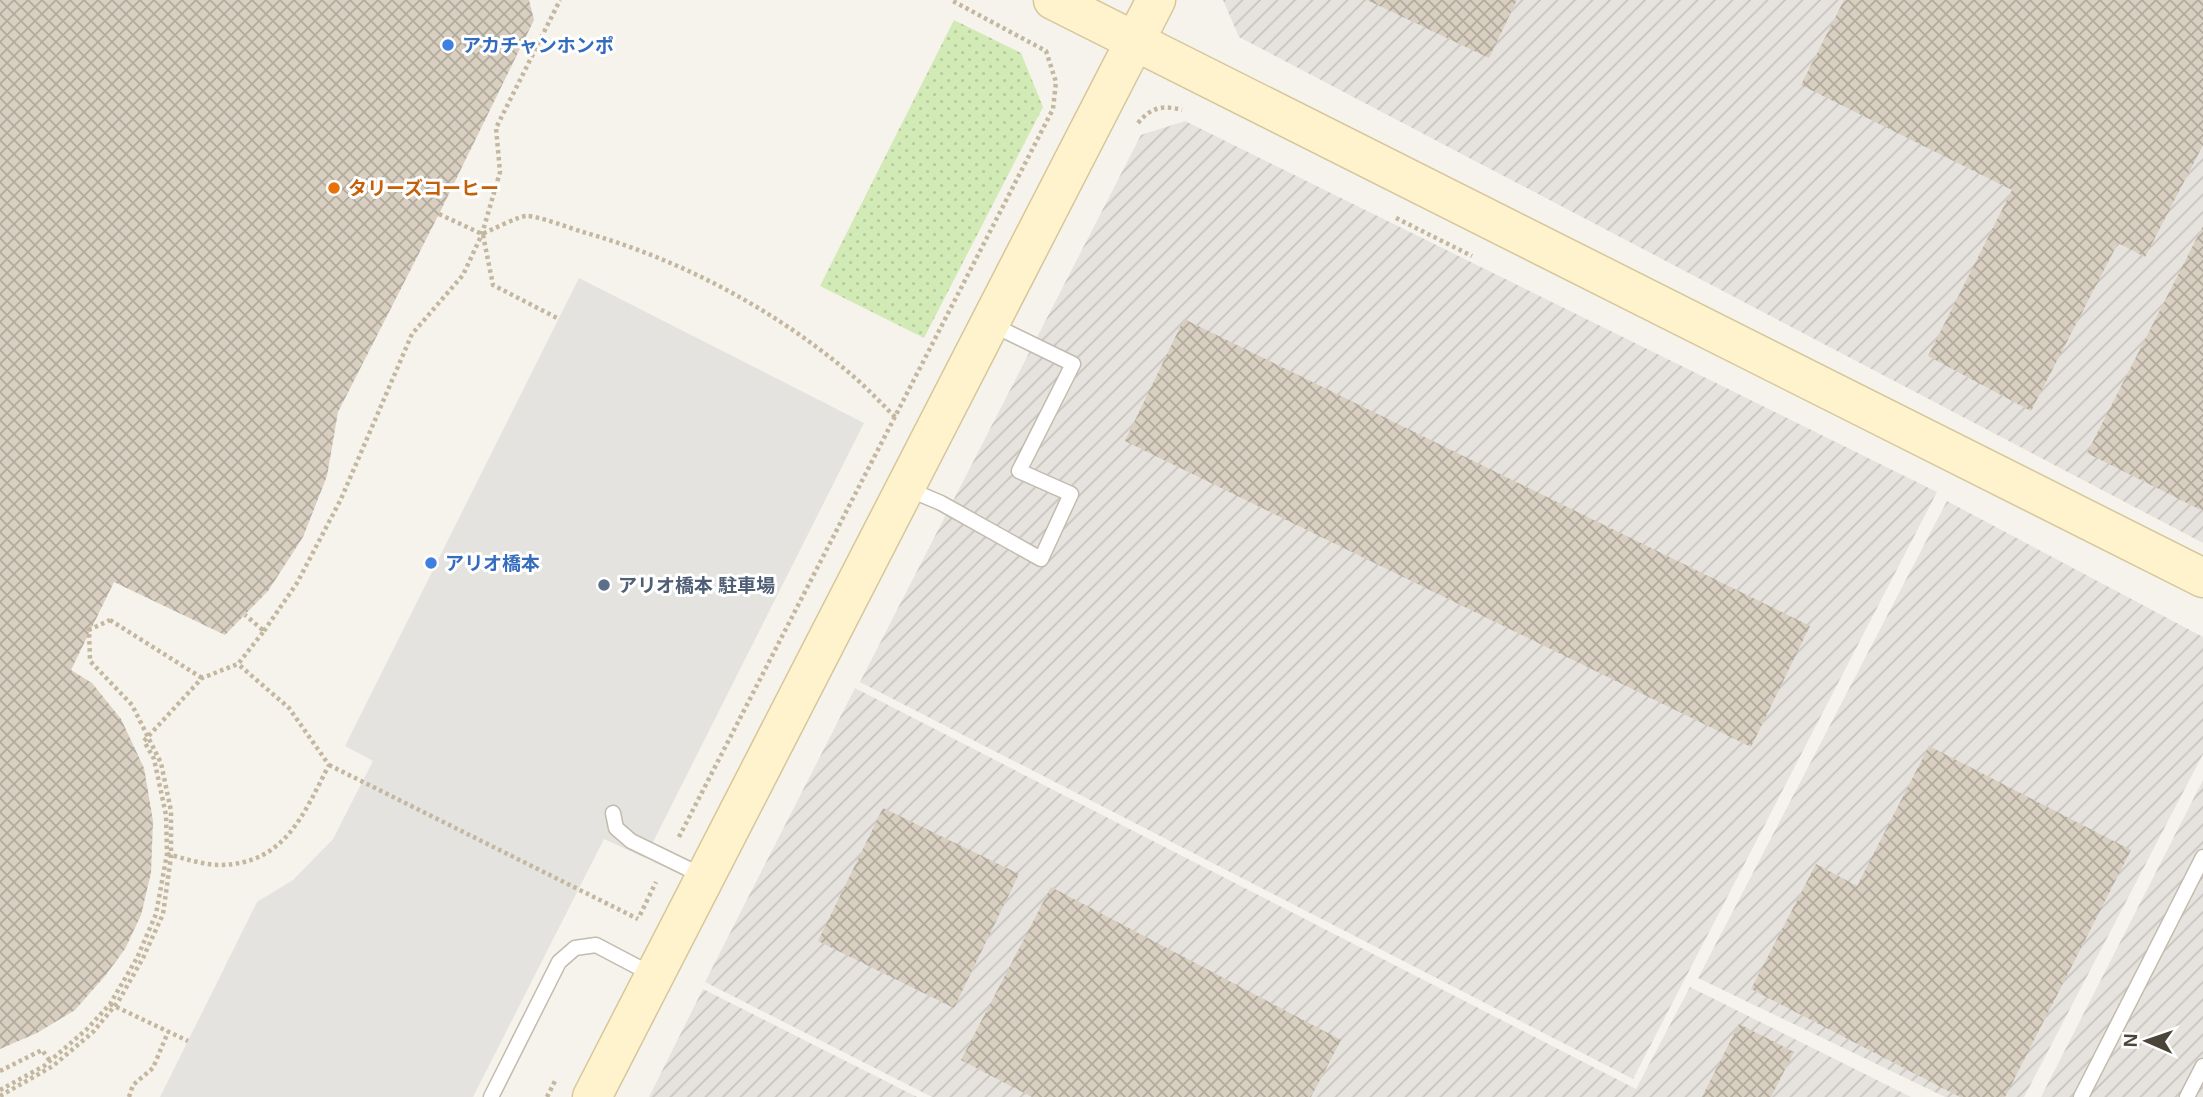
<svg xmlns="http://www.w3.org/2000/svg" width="2203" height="1097" viewBox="0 0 2203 1097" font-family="Arial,'Noto Sans JP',sans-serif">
  <defs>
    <pattern id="industrial-furrows" width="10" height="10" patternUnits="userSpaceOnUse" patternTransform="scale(1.75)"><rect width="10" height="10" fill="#e6e2dd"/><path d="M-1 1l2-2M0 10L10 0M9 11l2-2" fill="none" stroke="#c7c3be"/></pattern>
    <pattern id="grass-dots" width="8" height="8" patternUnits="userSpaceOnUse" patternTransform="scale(1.75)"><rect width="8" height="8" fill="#d2eab5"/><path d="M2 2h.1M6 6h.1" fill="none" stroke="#b6ca9c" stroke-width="1.8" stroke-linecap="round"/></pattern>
    <pattern id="building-cross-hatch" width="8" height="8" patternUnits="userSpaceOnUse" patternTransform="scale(1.75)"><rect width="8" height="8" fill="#d8cfc1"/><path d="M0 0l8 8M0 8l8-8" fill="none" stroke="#b1aa9e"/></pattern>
  </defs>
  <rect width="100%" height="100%" fill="#f6f3ec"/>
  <!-- industrial -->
  <path fill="url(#industrial-furrows)" d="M1223,0H2203V543L1239,37Z
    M1185,121L1937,492L1633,1079L860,682L1141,135Z
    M1947,501L2203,637V754L2024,1097H1945L1698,978Z
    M855,688L1636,1089L1690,987L1911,1097H932L705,982Z
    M2203,780V1097H2041Z
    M703,989L917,1097H649Z"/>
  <!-- grass -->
  <path fill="url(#grass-dots)" d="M954,20L1021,53L1043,107L924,338L820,286Z"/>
  <!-- parking -->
  <path fill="#e5e3e0" d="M579,278L864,423L645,858L604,839L473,1097H160L257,902L293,880L333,839L373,761L345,746Z"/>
  <!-- building -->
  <path fill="url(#building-cross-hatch)" d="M0,0H529L534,20L439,214L338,412L327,476L303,537L268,591L225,635L114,582L71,670L92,683L121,719L144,768L153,821L151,873L141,915L125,949L105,976L75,1010L37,1033L0,1049Z
    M1367,0H1517L1489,58Z
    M1844,0H2203V145L2145,257L2118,243L2031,411L1928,356L2012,190L1801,85Z
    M2203,226V511L2087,453Z
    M1184,319L1810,626L1751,747L1125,441Z
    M1929,746L2131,850L2005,1097H1960L1751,989L1816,864L1857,886Z
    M883,808L1019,874L954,1008L818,941Z
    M1051,887L1341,1040L1311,1097H1032L961,1060Z
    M1739,1024L1794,1052L1771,1097H1702Z"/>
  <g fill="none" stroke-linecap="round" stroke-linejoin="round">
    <defs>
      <path id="lane" d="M908,489L941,503L1041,559L1071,494L1019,471L1073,364L991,324
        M613,813L616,828L631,841L705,877
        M491,1097L559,962L575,948L596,945L653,975
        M2081,1097L2203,857
        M2187,1097L2203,1066"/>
      <path id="secondary" d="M1053,0L2203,578
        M592,1097L1156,0"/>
    </defs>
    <!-- lane casing -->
    <use href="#lane" stroke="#c2bbae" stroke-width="17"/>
    <!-- secondary casing -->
    <use href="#secondary" stroke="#d6c79b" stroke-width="41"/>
    <!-- path -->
    <path stroke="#c4b79f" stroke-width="4.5" stroke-dasharray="3.5 3.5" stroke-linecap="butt" d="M1138,123C1151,107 1163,105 1182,110
      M439,214L482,234C492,230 518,216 527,216C535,215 573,229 583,232C682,260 774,309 853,376C868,389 881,403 895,417
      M1396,218L1472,256
      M483,235L493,285L559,319
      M110,620L202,678
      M264,631L297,583L341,499L412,334L463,275L482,234L500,172L496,128L560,0
      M329,765L638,919
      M679,837L1053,109L1056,82L1046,51L951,0
      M167,854C183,858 203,865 220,865C285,864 303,815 329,765L289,708L238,664
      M640,915L656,882
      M110,1004L188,1041
      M0,1071L42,1050L50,1061
      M0,1090L44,1066L87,1029L110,1004L137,958L156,914L167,854L166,815L154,759L144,741L202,678L238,664L264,631L245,615
      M129,1097L133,1085L153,1068L168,1032
      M547,1097L556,1079"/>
    <!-- lane -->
    <use href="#lane" stroke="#fff" stroke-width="14"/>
    <!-- secondary -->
    <use href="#secondary" stroke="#fff3cd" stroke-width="38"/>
    <!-- path-bridge -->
    <path stroke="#c4b79f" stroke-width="4.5" stroke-dasharray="3.5 3.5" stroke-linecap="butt" d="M0,1096L53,1066L93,1032L118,1002L143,958L163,914L171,857V811L161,763L132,705L90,661L89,630L110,620"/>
  </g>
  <!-- markers -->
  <g fill="#3f7fe0" stroke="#fff" stroke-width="2.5">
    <circle cx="448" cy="45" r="7"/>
    <circle cx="431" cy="563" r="7"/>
  </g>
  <circle fill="#e8710a" stroke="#fff" stroke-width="2.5" cx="334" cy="188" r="7"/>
  <circle fill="#5c6f8a" stroke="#fff" stroke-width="2.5" cx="604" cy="585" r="7"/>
  <g text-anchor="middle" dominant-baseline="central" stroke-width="6" stroke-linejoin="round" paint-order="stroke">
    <!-- shop labels -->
    <g font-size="19" font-weight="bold" fill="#366cbe" stroke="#fff" text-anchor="start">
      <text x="462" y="45">アカチャンホンポ</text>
      <text x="445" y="563">アリオ橋本</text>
    </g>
    <!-- food labels -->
    <g font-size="19" font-weight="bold" fill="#c56008" stroke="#fff" text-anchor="start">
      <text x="348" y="188">タリーズコーヒー</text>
    </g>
    <!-- service labels -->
    <g font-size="19" font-weight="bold" fill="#4e5e75" stroke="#fff" text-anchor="start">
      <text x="618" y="585">アリオ橋本 駐車場</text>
    </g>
  </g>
  <!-- north arrow -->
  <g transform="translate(2147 1041) rotate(272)" stroke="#ffffff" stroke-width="5" paint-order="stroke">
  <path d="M0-5L12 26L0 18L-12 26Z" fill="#4b4439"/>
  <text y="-10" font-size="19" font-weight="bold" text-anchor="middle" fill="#4b4439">N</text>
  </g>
</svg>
